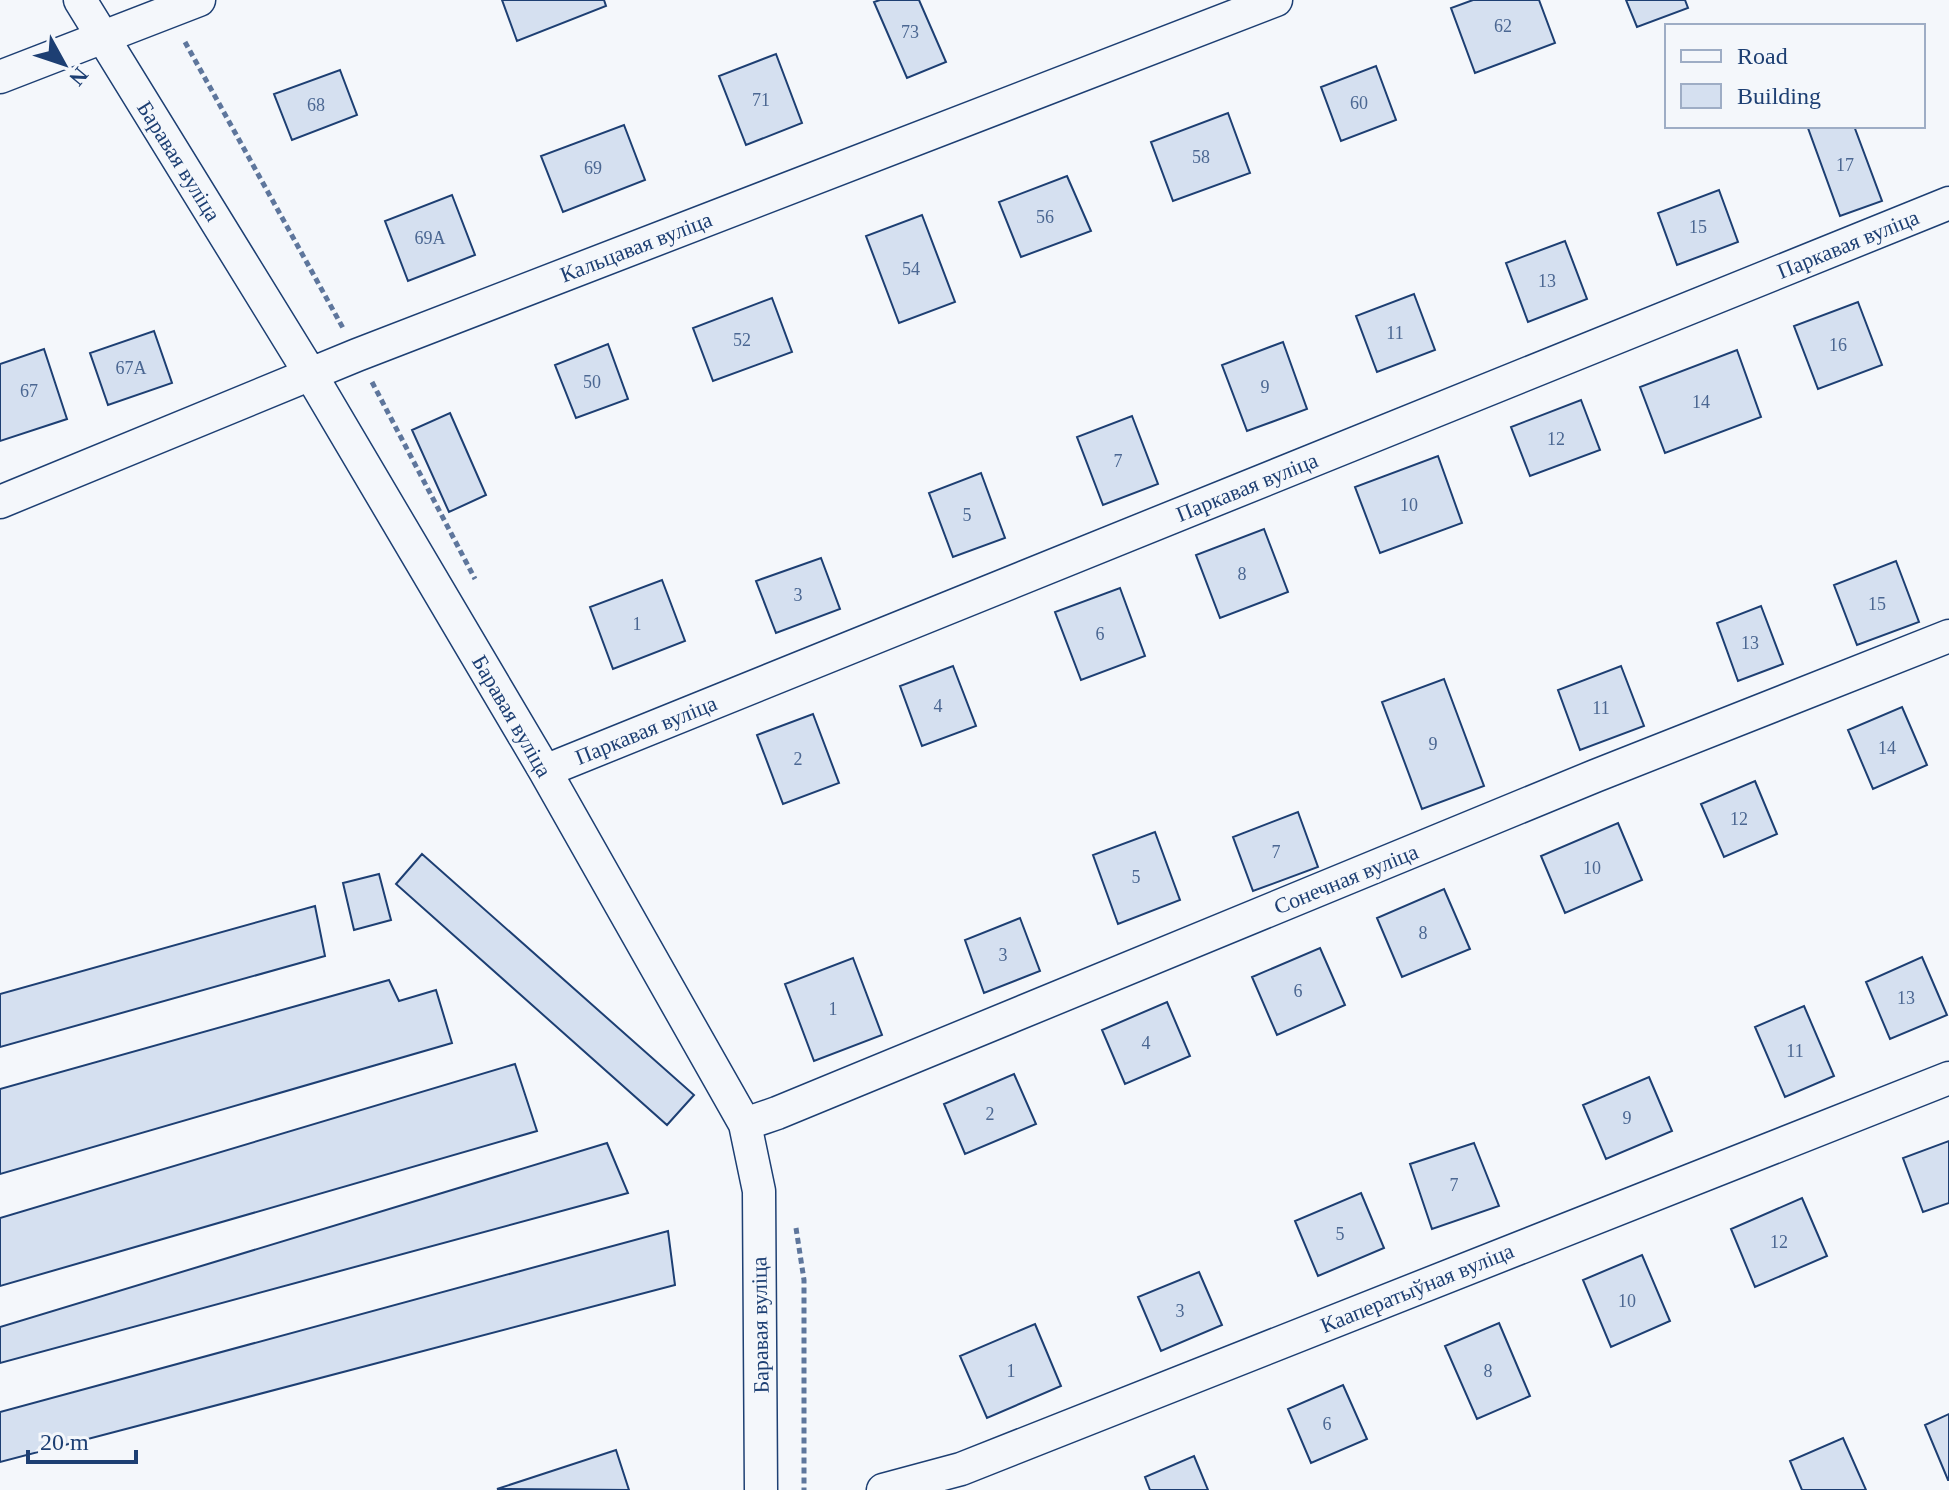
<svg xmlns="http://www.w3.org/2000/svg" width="1949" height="1490" viewBox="0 0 1949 1490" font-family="Georgia,serif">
  <rect width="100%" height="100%" fill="#f4f7fb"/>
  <!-- building -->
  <path fill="#d5e0f0" stroke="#1d3f73" stroke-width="2" d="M502,0H604L606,6L517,41Z
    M880,0H919L946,62L907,78L874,2Z
    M1473,0H1539L1555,43L1475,73L1451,8Z
    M1626,0H1685L1688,8L1637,27Z
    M776,54L802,123L746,145L719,76Z
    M1376,66L1396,120L1341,141L1321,87Z
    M340,70L357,115L292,140L274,94Z
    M1228,113L1250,173L1173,201L1151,142Z
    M624,125L645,180L563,212L541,156Z
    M1814,126H1854L1882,201L1840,216L1808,128Z
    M1067,176L1091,231L1021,257L999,202Z
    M1719,190L1738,242L1677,265L1658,213Z
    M452,195L475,255L408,281L385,221Z
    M922,215L955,302L899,323L866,236Z
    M1565,241L1587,299L1528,322L1506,263Z
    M1414,294L1435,350L1377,372L1356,316Z
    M772,298L792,352L713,381L693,328Z
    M1858,302L1882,365L1818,389L1794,326Z
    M154,331L172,383L108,405L90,353Z
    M1283,342L1307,409L1247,431L1222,365Z
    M608,344L628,399L576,418L555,365Z
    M44,349L67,419L0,441V364Z
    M1737,350L1761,417L1665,453L1640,387Z
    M1581,400L1600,450L1530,476L1511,427Z
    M450,413L486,495L449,512L412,430Z
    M1132,416L1158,484L1103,505L1077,437Z
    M1438,456L1462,523L1380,553L1355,487Z
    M981,473L1005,538L953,557L929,493Z
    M1264,529L1288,592L1220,618L1196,555Z
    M821,558L840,609L776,633L756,581Z
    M1896,561L1919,622L1857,645L1834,585Z
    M662,580L685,641L613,669L590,607Z
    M1120,588L1145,656L1081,680L1055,612Z
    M1761,606L1783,664L1738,681L1717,623Z
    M953,666L976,726L922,746L900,686Z
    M1621,666L1644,726L1580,750L1558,690Z
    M1444,679L1484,786L1422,809L1382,702Z
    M1902,707L1927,765L1873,789L1848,730Z
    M813,714L839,783L783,804L757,735Z
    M1755,781L1777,834L1724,857L1701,804Z
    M1298,812L1318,867L1253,891L1233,837Z
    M1618,823L1642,880L1565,913L1541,856Z
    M1155,832L1180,900L1118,924L1093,855Z
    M422,854L694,1095L667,1125L396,884Z
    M379,874L391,920L354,930L343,883Z
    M1444,889L1470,949L1402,977L1377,918Z
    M315,906L325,956L0,1047V994Z
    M1020,918L1040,971L984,993L965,940Z
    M1320,948L1345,1005L1277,1035L1252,977Z
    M1922,957L1947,1015L1890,1039L1866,982Z
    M853,958L882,1035L814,1061L785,984Z
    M389,980L399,1001L436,990L452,1043L0,1174V1089Z
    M1167,1002L1190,1056L1125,1084L1102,1030Z
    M1804,1006L1834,1076L1785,1097L1755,1027Z
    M515,1064L537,1131L0,1286V1218Z
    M1014,1074L1036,1124L965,1154L944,1104Z
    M1649,1077L1672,1131L1606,1159L1583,1105Z
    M1949,1141V1203L1923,1212L1903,1158Z
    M607,1143L628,1193L0,1363V1327Z
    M1474,1143L1499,1206L1432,1229L1410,1164Z
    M1361,1193L1384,1248L1318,1276L1295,1221Z
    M1802,1198L1827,1256L1755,1287L1731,1229Z
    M668,1231L675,1285L0,1462V1412Z
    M1642,1255L1670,1321L1611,1347L1583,1280Z
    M1199,1272L1222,1325L1161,1351L1138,1297Z
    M1499,1323L1530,1396L1477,1419L1445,1346Z
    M1035,1324L1061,1386L987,1418L960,1356Z
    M1343,1385L1367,1439L1311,1463L1288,1409Z
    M1949,1414V1480H1948L1925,1425Z
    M1843,1438L1866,1490H1802L1790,1461Z
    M616,1450L629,1490L497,1489Z
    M1194,1456L1208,1490H1150L1145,1477Z"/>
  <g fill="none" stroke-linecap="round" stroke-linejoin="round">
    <defs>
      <path id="minor" d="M80,0L311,375L545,771L745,1124L759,1191L761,1490
        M0,77L199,0
        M0,502L357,355L1276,0
        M545,771L1949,203
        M745,1124L777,1113L1595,776L1949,636
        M883,1490L961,1469L1949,1078"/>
    </defs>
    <!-- minor casing -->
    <use href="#minor" stroke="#1d3f73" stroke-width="35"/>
    <!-- path -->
    <path stroke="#5e769c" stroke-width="5" stroke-dasharray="6 4" stroke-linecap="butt" d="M185,42L343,328
      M372,382L475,579
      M796,1228L804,1280V1490"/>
    <!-- minor -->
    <use href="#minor" stroke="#f4f7fb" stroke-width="32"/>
  </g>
  <g text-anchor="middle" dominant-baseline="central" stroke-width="6" stroke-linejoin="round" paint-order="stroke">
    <!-- number labels -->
    <g font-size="18" fill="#4b6792">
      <text x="1503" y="26">62</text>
      <text x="910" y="32">73</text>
      <text x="761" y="100">71</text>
      <text x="1359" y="103">60</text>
      <text x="316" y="105">68</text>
      <text x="1201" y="157">58</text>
      <text x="1845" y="165">17</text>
      <text x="593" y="168">69</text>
      <text x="1045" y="217">56</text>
      <text x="1698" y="227">15</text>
      <text x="430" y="238">69А</text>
      <text x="911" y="269">54</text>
      <text x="1547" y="281">13</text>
      <text x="1395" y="333">11</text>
      <text x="742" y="340">52</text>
      <text x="1838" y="345">16</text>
      <text x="131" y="368">67А</text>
      <text x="592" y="382">50</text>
      <text x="1265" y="387">9</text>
      <text x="29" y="391">67</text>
      <text x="1701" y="402">14</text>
      <text x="1556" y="439">12</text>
      <text x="1118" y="461">7</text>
      <text x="1409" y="505">10</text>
      <text x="967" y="515">5</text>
      <text x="1242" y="574">8</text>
      <text x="798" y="595">3</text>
      <text x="1877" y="604">15</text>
      <text x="637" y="624">1</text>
      <text x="1100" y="634">6</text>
      <text x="1750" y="643">13</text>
      <text x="938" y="706">4</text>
      <text x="1601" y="708">11</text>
      <text x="1433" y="744">9</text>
      <text x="1887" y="748">14</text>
      <text x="798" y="759">2</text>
      <text x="1739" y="819">12</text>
      <text x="1276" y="852">7</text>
      <text x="1592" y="868">10</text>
      <text x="1136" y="877">5</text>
      <text x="1423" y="933">8</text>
      <text x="1003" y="955">3</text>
      <text x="1298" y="991">6</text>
      <text x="1906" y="998">13</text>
      <text x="833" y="1009">1</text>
      <text x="1146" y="1043">4</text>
      <text x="1795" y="1051">11</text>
      <text x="990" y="1114">2</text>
      <text x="1627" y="1118">9</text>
      <text x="1454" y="1185">7</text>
      <text x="1340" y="1234">5</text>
      <text x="1779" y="1242">12</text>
      <text x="1627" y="1301">10</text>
      <text x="1180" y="1311">3</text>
      <text x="1011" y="1371">1</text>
      <text x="1488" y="1371">8</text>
      <text x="1327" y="1424">6</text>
    </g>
    <!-- street labels -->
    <g font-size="22" fill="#1d3f73" stroke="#f4f7fb">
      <text transform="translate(179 161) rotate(58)">Баравая вуліца</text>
      <text transform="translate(1848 244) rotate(-22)">Паркавая вуліца</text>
      <text transform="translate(636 247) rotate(-21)">Кальцавая вуліца</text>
      <text transform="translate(1247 487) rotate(-22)">Паркавая вуліца</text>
      <text transform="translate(512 716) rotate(60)">Баравая вуліца</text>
      <text transform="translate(646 730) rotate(-22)">Паркавая вуліца</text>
      <text transform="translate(1346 879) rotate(-22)">Сонечная вуліца</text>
      <text transform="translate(1417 1288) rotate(-22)">Кааператыўная вуліца</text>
      <text transform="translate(760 1325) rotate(-91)">Баравая вуліца</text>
    </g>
  </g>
  <!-- legend -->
  <rect x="1665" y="24" width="260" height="104" fill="#f4f7fb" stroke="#9eadc5" stroke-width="2"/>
  <rect x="1681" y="50" width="40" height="12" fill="#f4f7fb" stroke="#9eadc5" stroke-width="2"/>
  <text x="1737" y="64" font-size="24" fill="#1d3f73">Road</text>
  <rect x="1681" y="84" width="40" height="24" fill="#d5e0f0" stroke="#9eadc5" stroke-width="2"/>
  <text x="1737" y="104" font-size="24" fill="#1d3f73">Building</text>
  <!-- north arrow -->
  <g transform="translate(64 64) rotate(130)" stroke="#f4f7fb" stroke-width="6" paint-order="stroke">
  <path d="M0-6L14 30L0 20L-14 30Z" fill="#1d3f73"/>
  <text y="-12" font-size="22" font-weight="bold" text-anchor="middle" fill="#1d3f73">N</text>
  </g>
  <!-- scale -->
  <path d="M28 1450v12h108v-12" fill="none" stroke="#1d3f73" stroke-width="4"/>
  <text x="40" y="1450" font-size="24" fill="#1d3f73" stroke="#f4f7fb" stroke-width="6" paint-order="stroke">20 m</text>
</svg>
